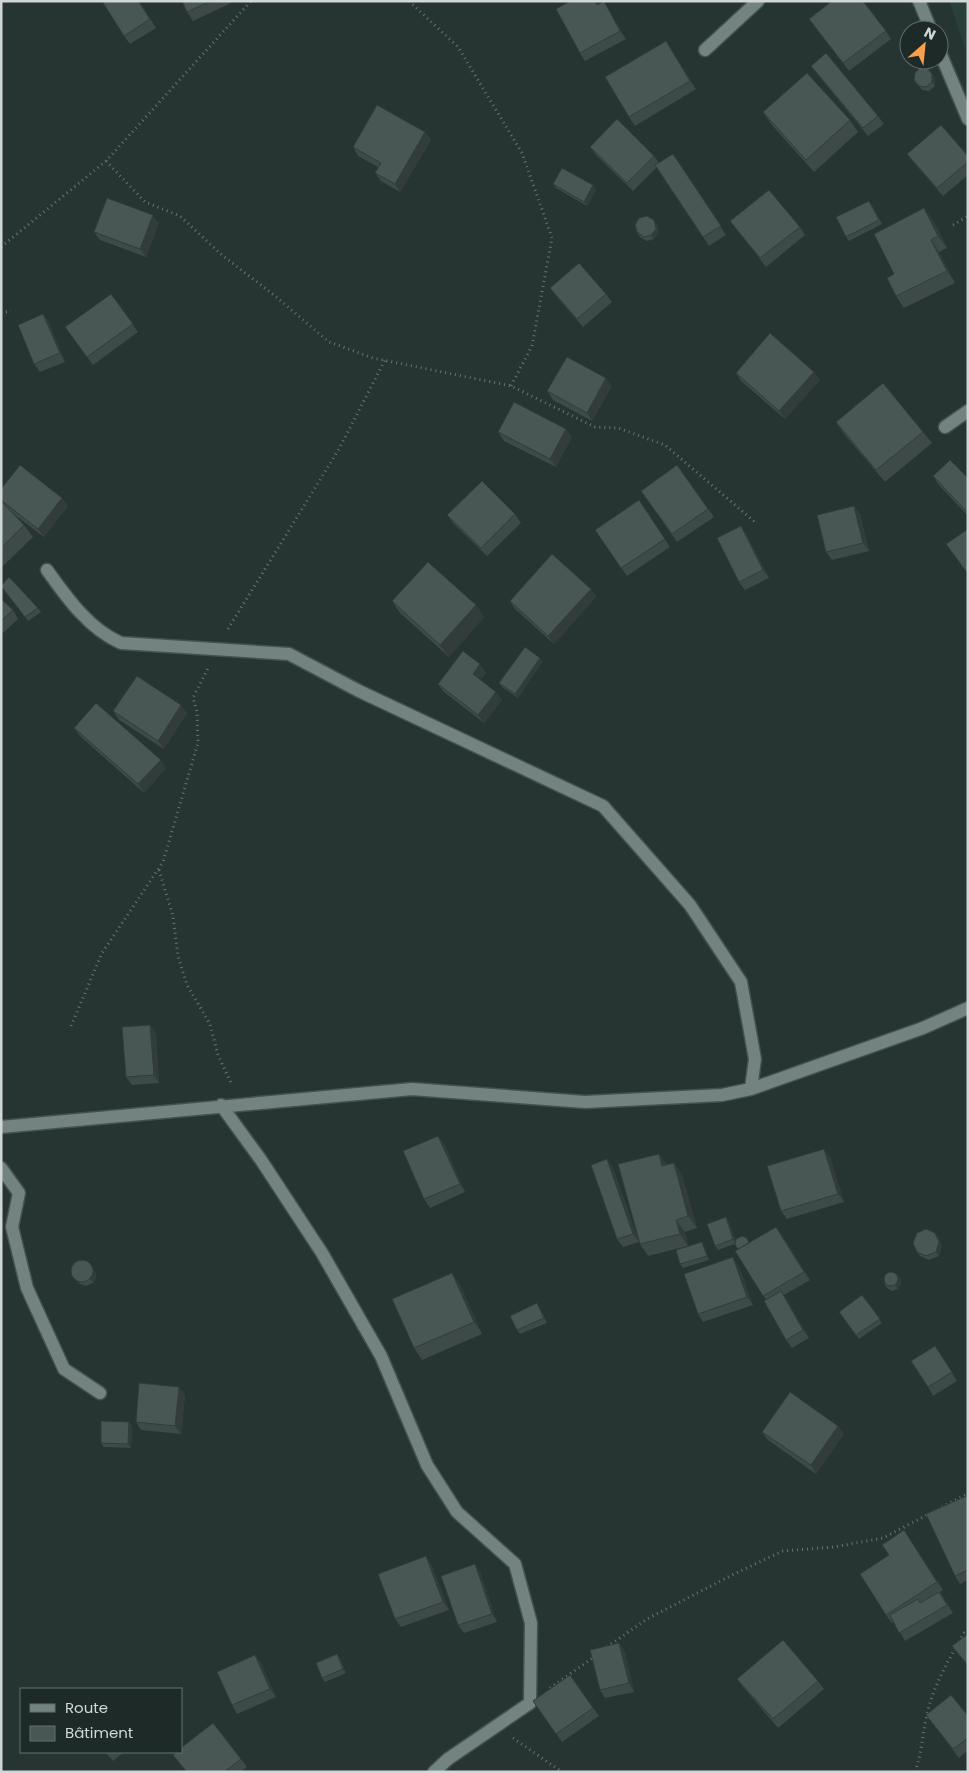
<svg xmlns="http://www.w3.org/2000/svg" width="969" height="1773" viewBox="0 0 969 1773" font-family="Poppins,sans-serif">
  <rect width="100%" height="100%" fill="#263432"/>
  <!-- built -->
  <path fill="#283f3b" d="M949,1H968V56Z"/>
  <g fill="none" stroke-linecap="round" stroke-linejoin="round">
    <defs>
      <path id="minor" d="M919,1L931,30
        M705,50L758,1
        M939,50L968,119
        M945,427L968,411
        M47,570C67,598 89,629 121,643L289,654L359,691L603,806L690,905L741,982L755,1059L751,1089
        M221,1105L261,1160L322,1253L381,1356L427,1465L457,1512L515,1564L531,1623L530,1703L448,1759L434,1772
        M1,1127L412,1089L585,1102L722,1095L751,1089L923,1028L968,1008
        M1,1168L19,1193L12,1227L27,1288L64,1369L100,1393"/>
    </defs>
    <!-- minor casing -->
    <use href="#minor" stroke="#45514e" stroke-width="15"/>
    <!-- path -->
    <path stroke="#687472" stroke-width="3" stroke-dasharray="1 4" stroke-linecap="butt" d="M409,1L458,47L522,153L552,238L532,346L511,386
      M106,161L145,202L180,216L223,256L274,295L329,342L373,358L511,386L595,427L618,428L665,445L756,523
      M953,225L968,216
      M1,247L106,161L251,1
      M1,313L11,311
      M228,629L339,449L385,360
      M159,870L173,916L178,956L187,985L210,1024L218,1055L232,1085
      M71,1026L102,953L163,862L198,743L197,712L193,698L208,668
      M942,1507L967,1494
      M959,1642L964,1633L968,1632
      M607,1647L647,1619L734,1574L783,1551L834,1547L883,1538L929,1514
      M550,1688L594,1657
      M513,1738L562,1772
      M915,1772C922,1752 922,1738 926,1719C931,1693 943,1670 956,1647"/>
    <!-- minor -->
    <use href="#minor" stroke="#738380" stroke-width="12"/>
  </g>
  <!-- wall -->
  <path fill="#3e4a48" d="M139,1L156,28L130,44L124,36Z
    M182,1H230L231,3L193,21L187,12Z
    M597,1L598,4L609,10L626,39L585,61L580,53Z
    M809,19L886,31L891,39L849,71Z
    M671,49L696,89L635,126L629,117Z
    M811,66L878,116L884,124L868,136L817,74Z
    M932,74L935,78V86L929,91L922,90L914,80Z
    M763,112L850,120L858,132L814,172L771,124Z
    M425,132L431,140L400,192L381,181L375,173L378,167L358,156L353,147Z
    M590,147L654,156L659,163L673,154L726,235L709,246L657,167L633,191L596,155Z
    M907,154L968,156V175L943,196L913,162Z
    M553,184L593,185L596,190L587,206L556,188Z
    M872,205L882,224L849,241L846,237Z
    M933,220L947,248L939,252L955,283L904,308L896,296L894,274Z
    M730,221L800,227L805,235L766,267Z
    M159,223L146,257L100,240L94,232Z
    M657,225L659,233L654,239L647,241L640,237L637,232Z
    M550,288L606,294L612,302L583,327L556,296Z
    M111,294L138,332L93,365L65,327Z
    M43,314L49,323L65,362L40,372L34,364Z
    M814,372L820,380L785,419L741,381L736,373Z
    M612,386L592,421L553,400L547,391Z
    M836,422L923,432L932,443L885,482L844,434Z
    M498,432L572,437L556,467L504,441Z
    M677,465L714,517L677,542L641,491Z
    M933,476L968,478V516L938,484Z
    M1,489L62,498L68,506L44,537L11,512L24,525L33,537L1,568Z
    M639,500L670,547L627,576L595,530Z
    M854,506L860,514L869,551L832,560L826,552Z
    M515,514L521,523L487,556L453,523L447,515Z
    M746,534L769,578L745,590L739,582Z
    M1,586L38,608L41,612L28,621Z
    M591,589L596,597L554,644L515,609L510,601Z
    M1,599L13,610L18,619L3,633L1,631Z
    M392,601L476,605L484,617L449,657L400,613Z
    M540,658L542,662L518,698L502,687L499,683Z
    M486,673L480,680L496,692L502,700L484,723L444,692L438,684Z
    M113,711L187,713L164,749L119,720Z
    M74,728L166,768L144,793L80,736Z
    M150,1025L156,1033L159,1083L132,1085L126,1077Z
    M444,1144L465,1192L430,1208L424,1199Z
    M830,1157L844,1202L787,1219L781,1211Z
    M607,1159L613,1168L639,1242L623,1247L617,1239Z
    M674,1163L682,1175L697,1228L685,1232L688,1246L648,1256L640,1244L667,1164Z
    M729,1222L736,1242H750L776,1227L782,1235L810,1280L784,1295L809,1338L792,1348L786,1340L766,1300L735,1251L738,1250L735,1244L718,1250L715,1246Z
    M938,1237L942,1246L939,1256L929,1260L920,1256L917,1252Z
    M705,1247L709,1260L683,1268L680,1264Z
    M738,1265L753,1305L703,1322L698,1314Z
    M95,1271L96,1278L93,1283L86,1286L80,1284L72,1275Z
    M452,1273L460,1285L482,1334L422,1360L414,1348Z
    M897,1274L900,1278L901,1284L898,1289L892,1291L887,1288L884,1283Z
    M862,1295L882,1323L859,1339L839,1312Z
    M540,1308L547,1323L520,1334L517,1330Z
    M935,1346L957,1381L933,1396L928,1387Z
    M185,1395L181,1434L141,1430L136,1422Z
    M129,1422L132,1426L131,1448L104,1447L101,1443Z
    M838,1426L844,1434L816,1474L768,1440L762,1432Z
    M968,1498V1580L960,1584L955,1576Z
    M904,1530L943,1590L940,1592L953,1613L905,1641L894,1622L892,1623L886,1615L889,1555Z
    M431,1564L449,1610L401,1627L395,1619Z
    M480,1572L497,1622L464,1633L458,1625Z
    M968,1634V1666L952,1646Z
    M619,1643L625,1652L634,1692L605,1698L600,1690Z
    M337,1654L340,1658L346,1673L325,1682L322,1678Z
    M255,1655L261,1663L276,1697L237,1714L232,1705Z
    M570,1675L599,1716L562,1742L533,1701Z
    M737,1679L818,1681L824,1689L778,1728L743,1687Z
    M926,1715L968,1716V1750L959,1758Z
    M105,1752H124L113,1761Z
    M173,1755L241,1759L247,1767L240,1772H186Z"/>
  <!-- shaded-wall -->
  <path fill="#323c3b" d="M604,1L609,10L626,39L620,31Z
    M666,41L696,89L690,81Z
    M932,74L935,78V86L932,82Z
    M425,132L431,140L400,192L395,184Z
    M593,185L596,190L587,206L584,202Z
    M924,208L933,220L947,248L938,236Z
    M153,215L159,223L146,257L140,249Z
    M654,220L657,225L659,233L654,239L651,235Z
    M931,240L939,252L955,283L947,271Z
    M43,314L49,323L65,362L60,353Z
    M814,372L820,380L785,419L779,411Z
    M606,378L612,386L592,421L587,413Z
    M566,429L572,437L556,467L550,459Z
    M62,498L68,506L44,537L38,529Z
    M854,506L860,514L869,551L863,543Z
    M741,526L746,534L769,578L763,570Z
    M591,589L596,597L554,644L548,636Z
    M476,605L484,617L449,657L440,645Z
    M540,658L542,662L518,698L515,694Z
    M480,664L486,673L478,683L473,674Z
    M496,692L502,700L484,723L478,715Z
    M181,705L187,713L164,749L158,741Z
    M161,760L166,768L144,793L138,784Z
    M150,1025L156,1033L159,1083L154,1075Z
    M438,1136L444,1144L465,1192L460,1184Z
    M824,1149L830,1157L844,1202L838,1194Z
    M659,1154L668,1166H662Z
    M607,1159L613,1168L639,1242L633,1234Z
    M674,1163L682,1175L697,1228L688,1216Z
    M726,1217L729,1222L736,1243L733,1239Z
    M676,1220L685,1232L688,1246L680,1234Z
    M776,1227L782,1235L810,1280L804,1272Z
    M935,1233L938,1237L942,1246L939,1256L936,1252Z
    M702,1242L705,1247L709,1260L707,1256Z
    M733,1257L738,1265L753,1305L747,1297Z
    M92,1266L95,1271L96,1278L93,1283L90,1279Z
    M452,1273L460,1285L482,1334L474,1322Z
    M897,1274L900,1278L901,1284L898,1289L895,1285Z
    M781,1291L787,1300L809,1338L803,1330Z
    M537,1303L540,1308L547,1323L544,1318Z
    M179,1387L185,1395L181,1434L175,1426Z
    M129,1422L132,1426L131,1448L128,1444Z
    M838,1426L844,1434L816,1474L811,1465Z
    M426,1556L431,1564L449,1610L443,1602Z
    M475,1564L480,1572L497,1622L492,1614Z
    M619,1643L625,1652L634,1692L629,1683Z
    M337,1654L340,1658L346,1673L343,1669Z
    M255,1655L261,1663L276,1697L270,1689Z"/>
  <!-- building -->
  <path fill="#485654" stroke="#323c3b" d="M102,1H138L150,19L124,36Z
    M182,1H211L187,12Z
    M570,1H595L597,5L604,1L620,31L580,53L556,9Z
    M832,1H863L886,31L843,63L809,19Z
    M666,41L690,81L629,117L605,77Z
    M826,53L878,116L863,128L811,66Z
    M920,68L928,69L932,74V82L926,87L919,86L914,80L915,73Z
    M807,73L850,120L806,160L763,112Z
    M377,105L425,132L395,184L375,173L381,163L353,147Z
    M617,119L654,156L627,183L590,147Z
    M941,125L968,156V162L937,188L907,154Z
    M673,154L721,226L703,237L655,165Z
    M562,168L593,185L584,202L553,184Z
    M769,190L800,227L760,258L730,221Z
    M107,198L153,215L140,249L94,232Z
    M869,201L879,220L846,237L836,217Z
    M924,208L938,236L931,240L947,271L896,296L887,278L894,274L874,234Z
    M647,216L654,220L656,229L651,235L644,237L637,232L635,225L639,218Z
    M579,263L606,294L577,319L550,288Z
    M111,294L133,324L87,357L65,327Z
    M43,314L60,353L34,364L18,325Z
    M770,333L814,372L779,411L736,373Z
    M567,357L606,378L587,413L547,391Z
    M883,383L923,432L876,470L836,422Z
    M514,402L566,429L550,459L498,432Z
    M950,460L968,478V513L933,476Z
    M20,465L62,498L38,529L1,500V489Z
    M677,465L708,509L672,534L641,491Z
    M482,481L515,514L481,548L447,515Z
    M639,500L665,539L621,568L595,530Z
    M1,501L24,525L1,548Z
    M854,506L863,543L826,552L817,515Z
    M741,526L763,570L739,582L717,538Z
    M968,529V574L946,544Z
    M552,554L591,589L548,636L510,601Z
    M428,562L476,605L440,645L392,601Z
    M9,577L38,608L25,617L1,586Z
    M1,599L13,610L1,621Z
    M525,647L540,658L515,694L499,683Z
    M463,651L480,664L473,674L496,692L478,715L438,684Z
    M137,676L181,705L158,741L113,711Z
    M96,703L161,760L138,784L74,728Z
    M150,1025L154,1075L126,1077L122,1027Z
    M438,1136L460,1184L424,1199L403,1151Z
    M824,1149L838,1194L781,1211L767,1166Z
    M659,1154L662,1166L674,1163L688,1216L676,1220L680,1234L640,1244L618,1164Z
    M607,1159L633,1234L617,1239L591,1165Z
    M726,1217L733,1239L715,1246L707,1224Z
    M776,1227L804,1272L763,1296L735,1251Z
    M926,1229L935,1233L939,1242L936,1252L926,1256L917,1252L913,1243L917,1233Z
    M742,1236L747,1238L749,1243L738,1249L735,1245L736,1239Z
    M702,1242L707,1256L680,1264L676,1250Z
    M733,1257L747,1297L698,1314L684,1274Z
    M71 1271a11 11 0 1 1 22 0a11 11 0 1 1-22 0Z
    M884 1279a7 7 0 1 1 14 0a7 7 0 1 1-14 0Z
    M452,1273L474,1322L414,1348L392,1299Z
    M781,1291L803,1330L786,1340L764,1301Z
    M862,1295L880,1319L856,1335L839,1312Z
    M537,1303L544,1318L517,1330L510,1316Z
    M935,1346L952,1372L928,1387L911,1361Z
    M139,1383L179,1387L175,1426L136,1422Z
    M790,1392L838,1426L811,1465L762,1432Z
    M101,1421L129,1422L128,1444L101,1443Z
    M966,1496L968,1500V1570L955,1576L926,1514Z
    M904,1530L937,1582L886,1615L860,1574L889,1555L882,1545Z
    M426,1556L443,1602L395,1619L378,1574Z
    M475,1564L492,1614L458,1625L441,1576Z
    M939,1592L947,1605L899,1633L890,1615L918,1599L920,1603Z
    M968,1634V1665L952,1646Z
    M783,1640L818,1681L773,1719L737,1679Z
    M619,1643L629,1683L600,1690L590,1650Z
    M337,1654L343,1669L322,1678L316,1663Z
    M255,1655L270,1689L232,1705L217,1672Z
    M570,1675L593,1708L556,1734L533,1701Z
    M951,1695L968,1716V1738L953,1749L926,1715Z
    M213,1723L241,1759L224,1772H187L173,1755L177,1752H181V1748Z"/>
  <!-- border -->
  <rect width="969" height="1773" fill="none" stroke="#cfd8d6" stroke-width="5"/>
  <!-- legend -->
  <rect x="20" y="1688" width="162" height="65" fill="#1d2a28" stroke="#64706e"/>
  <rect x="30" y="1704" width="25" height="8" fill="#738380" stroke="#64706e"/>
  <text x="65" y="1713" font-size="15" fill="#cfd8d6">Route</text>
  <rect x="30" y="1726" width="25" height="15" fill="#485654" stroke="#64706e"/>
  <text x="65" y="1738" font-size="15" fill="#cfd8d6">Bâtiment</text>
  <!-- north arrow -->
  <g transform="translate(924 45) rotate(27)"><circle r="24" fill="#1d2a28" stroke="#64706e"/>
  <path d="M0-4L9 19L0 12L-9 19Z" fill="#f9a04c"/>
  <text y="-8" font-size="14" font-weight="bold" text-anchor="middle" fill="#cfd8d6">N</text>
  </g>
</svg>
